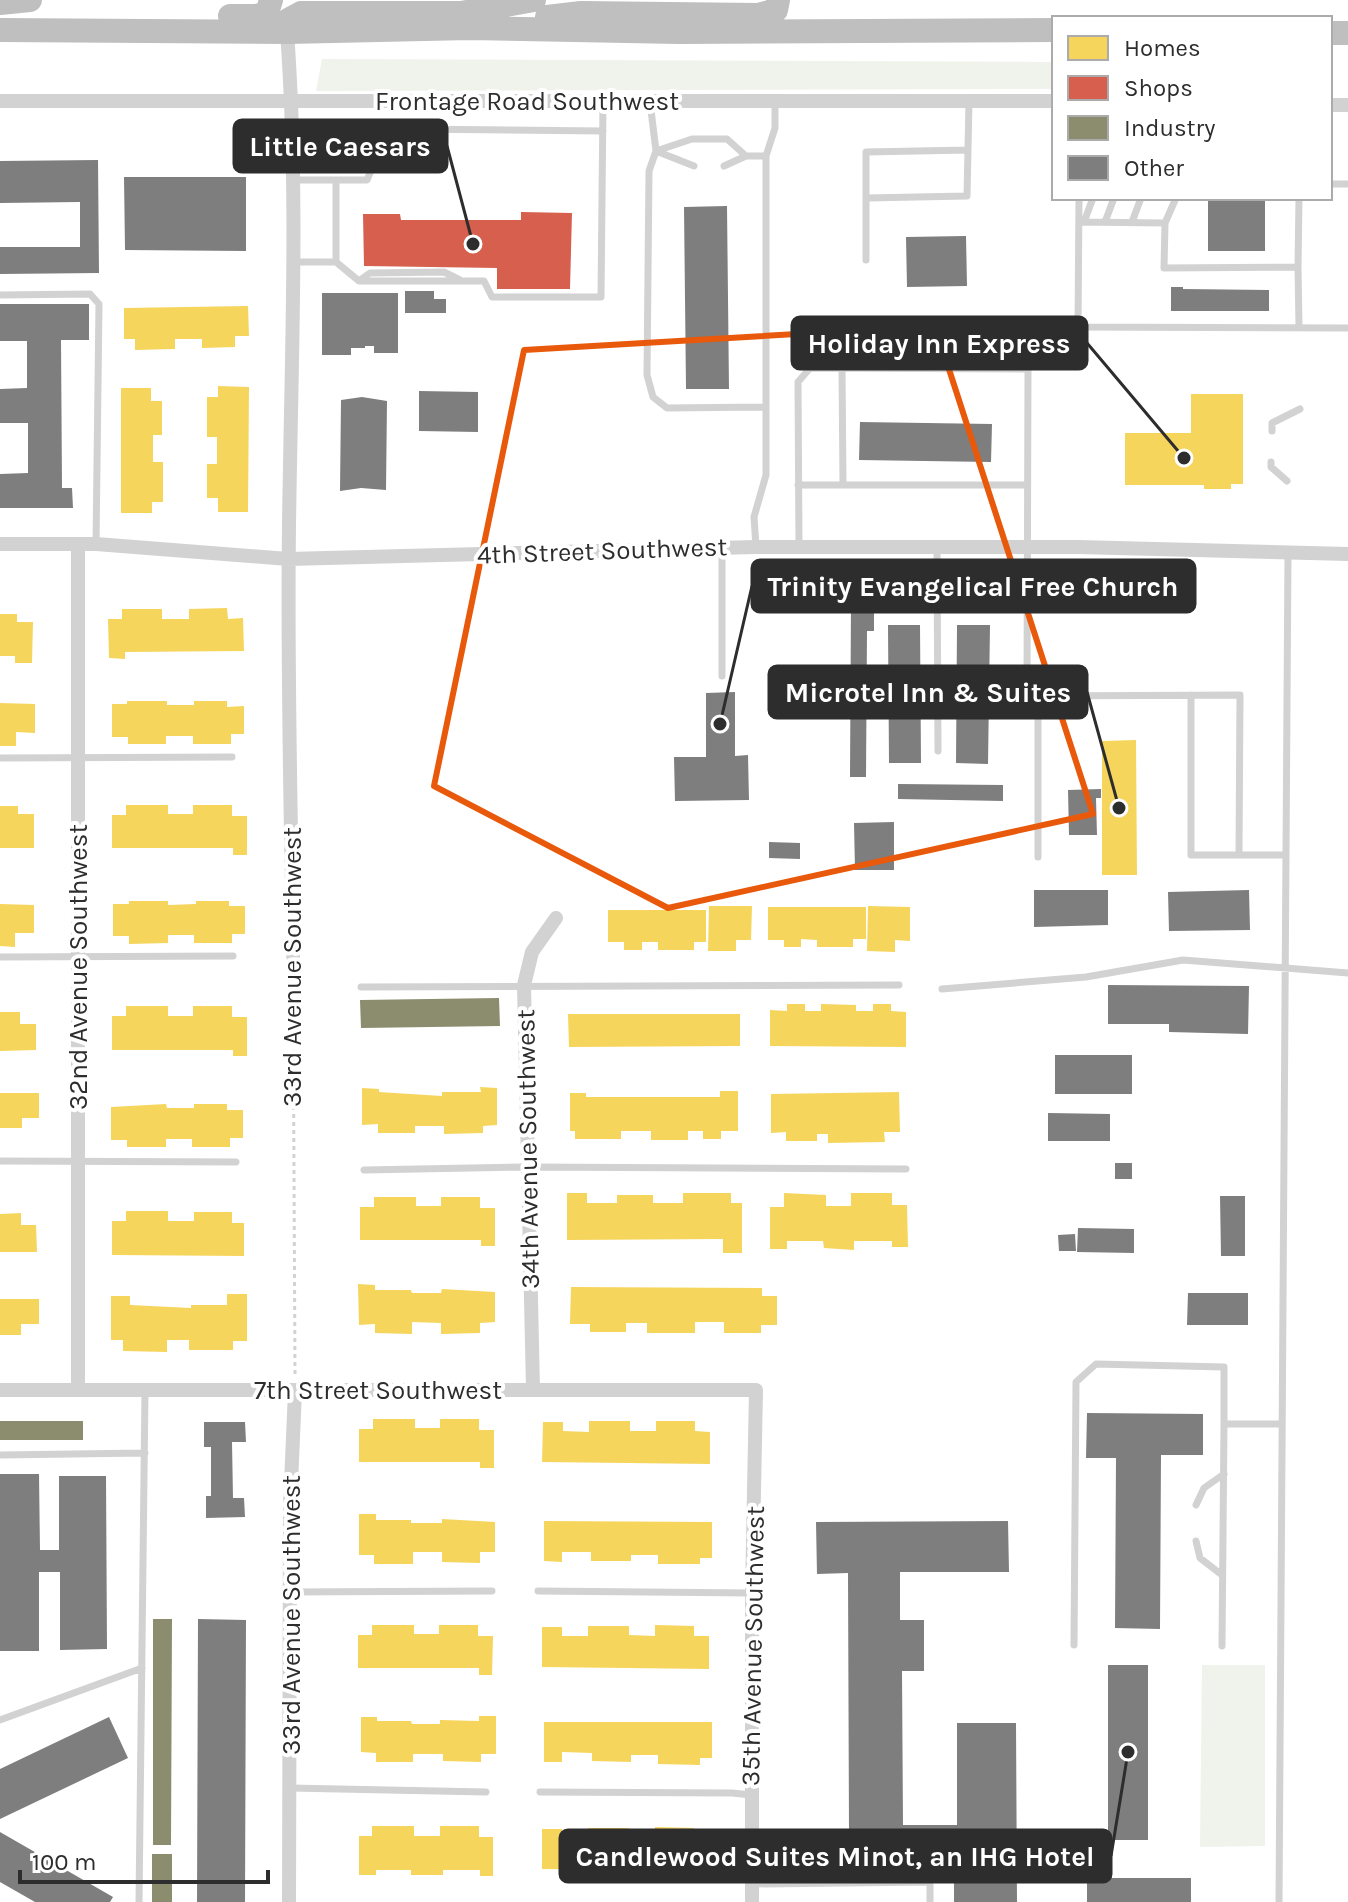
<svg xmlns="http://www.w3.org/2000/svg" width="1348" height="1902" viewBox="0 0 1348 1902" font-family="Karla,sans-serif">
  <rect width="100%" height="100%" fill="#fff"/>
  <!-- green -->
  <path fill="#f0f3eb" d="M322,59L1054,62V89L316,91Z
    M1202,1665H1265V1846L1200,1847Z"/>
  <!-- homes -->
  <path fill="#f6d55c" d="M248,306L249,336H235V347L202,348V339H175V349L135,350V339H124V308Z
    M218,386L249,387L248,512H218V498H207V464H217V437H207V397H218Z
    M121,388H151V401H162V435H153V462H163V502H152V513H121Z
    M1191,394H1243V484H1231V489H1204V485H1125V433H1191Z
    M227,608L228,619L243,618L244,651L125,652V659L109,658L108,619H122V609H162V619H189V609Z
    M0,614H17V622H33L32,663H15V656H0Z
    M127,701H167V705H194V701H227V707L244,706V734H231V744H193V736H166V744H128V737H112V704H127Z
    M0,703L35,704V733L16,732V746H0Z
    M1136,740L1137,875H1102V741Z
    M126,805H168V814H193V805H232V816H247V855H233V848H112V815H126Z
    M0,806H18V814H34V848H0Z
    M129,901H168V905L196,904V901H229V906H245V934H232V943H194V935H168V943L129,944V936H113V904H129Z
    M0,904L34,905V933H15V947L0,946Z
    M709,906H752L751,940H736V951H708Z
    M868,906L910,907V941L895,940V952L867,951Z
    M768,907H866V939H853V947H817V940L801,939V947H784V940H768Z
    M608,910H706V942H694V950H658V942H642V950H624V942H608Z
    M787,1004H805V1011H821V1004L856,1005V1011H873V1004H891V1011L906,1012V1047L770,1046V1010L787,1011Z
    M126,1006H168V1016H193V1006H232V1017H247V1056H233V1050H112V1016H126Z
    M0,1012H20V1024H36V1050L0,1051Z
    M568,1014H740V1046L569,1047Z
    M480,1087L497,1088V1125L483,1126V1133L444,1134V1126H415V1133H378V1124L362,1125V1088L379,1089V1092L442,1096V1092H481Z
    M720,1091H738V1131H721V1139H703V1131H688V1140H651V1131H621V1139H575V1131H570V1093H586V1097H720Z
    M899,1092L900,1132H884L885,1142L828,1143V1134H817V1141H786V1132L771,1133V1094Z
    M0,1093H39V1118H22V1128H0Z
    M166,1104L167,1108H194V1104H227V1110H243V1138H230V1147H192V1139H166V1147H127V1140H111V1107Z
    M567,1193H587V1203H617V1195H653V1203H683V1193H731V1203H742V1253H723V1239L567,1240Z
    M784,1193L826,1195V1206H851V1193H892V1205H907L908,1247H892V1241H854V1250L824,1248L823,1241H787V1249H770V1207H784Z
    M374,1197H416V1206H441V1197H480V1208H495V1246H481V1240H360V1207H374Z
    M126,1211H168V1221H194V1212H232V1223H244V1256L112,1255V1221H126Z
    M21,1213V1225H36L37,1252H0V1214Z
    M358,1284L375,1285V1290H411L412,1293H441L442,1289L495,1292V1322L480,1323V1333L441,1334V1323L412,1322V1334L375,1333V1324L359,1325Z
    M571,1287L762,1288V1296H777V1325H761V1333H724V1322H695V1333H647V1323H626V1332H590V1324H570Z
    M227,1294H247V1341H233V1350H189V1340H167V1352L123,1351V1340H111V1296H130V1305L191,1308V1305H227Z
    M0,1299H39V1324H21V1335H0Z
    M373,1419H415V1428H440V1419H479V1430H494V1468H480V1462H359V1429H373Z
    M589,1421H630V1431H656V1421H695V1431L710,1432V1464L542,1462L543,1422H563V1431L589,1432Z
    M359,1514H376V1520H411V1523H442V1519L495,1522V1552H480V1563L442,1562V1552H413V1564H374V1555H359Z
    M544,1521L712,1522V1558H700V1564H658V1555H631V1561H591V1552H562V1562L544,1561Z
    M372,1625H414V1634H439V1625H478V1636H493L492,1675H479V1668H358V1635H372Z
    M655,1625L694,1626V1636H709V1669L542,1667V1627H562V1636H588V1626H629V1635L655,1636Z
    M479,1716H496V1754H481V1762L443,1761V1754H413V1762H376V1753L361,1752V1717H377V1721H411L412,1724H440V1720L479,1721Z
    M544,1722H712V1758H700V1765L658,1764V1755H631V1762L592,1761V1753L562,1752V1762H544Z
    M372,1826H414V1836H440V1826H479V1837H493V1876H480V1870H443V1875H411V1870H376V1875H359V1836H372Z
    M655,1827L694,1828V1838L709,1839V1871L542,1869V1829H562V1838L588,1839V1828H629V1837L655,1838Z"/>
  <!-- shops -->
  <path fill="#d6604d" d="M521,212L572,213L570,289H497V268L364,266L363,214H400L401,220H521Z"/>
  <!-- industry -->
  <path fill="#8c8c6e" d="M499,998L500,1026L361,1028L360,1000Z
    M0,1421H83V1440H0Z
    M153,1619H172L171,1845H153Z
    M152,1854H172V1902H152Z"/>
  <!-- building -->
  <path fill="#7e7e7e" d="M98,160L99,273L0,274V247H80V202L0,203V161Z
    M124,177H246V251L125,250Z
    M1208,198H1265V251H1208Z
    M727,206L729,389H686L684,207Z
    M966,236L967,286L907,287L906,237Z
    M1171,287H1183V289L1269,290V311H1171Z
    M405,291H434V299H446V313H405Z
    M322,293H398V353H374V346H365V348H351V355H322Z
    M0,304H89V340H61L62,488H72L73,508H0V474L28,473V423H0V389L27,388V341H0Z
    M419,391L478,392V432L419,431Z
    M362,397L387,401L386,490L361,488L340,491L341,400Z
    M860,422L992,424L991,462L859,460Z
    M851,602H874V631H867L866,777H850Z
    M888,625H920L921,763H889Z
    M957,625H990L988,764L956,763Z
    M735,692V756L748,755L749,800L675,801L674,757H706V693Z
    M898,784L1003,785V801L898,799Z
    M1101,789V798H1096L1097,835H1069L1068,790Z
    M894,822V870H855L854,823Z
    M769,842L800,843V859L769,858Z
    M1034,890H1108V925L1034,927Z
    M1249,890L1250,930L1169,931L1168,892Z
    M1108,985L1249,986L1248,1034L1169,1032V1024H1108Z
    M1055,1055H1132V1094H1055Z
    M1048,1113L1110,1114V1141H1048Z
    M1115,1163H1132V1179H1115Z
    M1220,1196H1245V1256H1221Z
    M1078,1228L1134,1229V1253L1077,1252Z
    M1075,1234L1076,1251H1059L1058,1235Z
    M1188,1293H1248V1325H1187Z
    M1087,1413L1203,1414V1455H1161L1160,1629L1115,1628L1116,1458H1086Z
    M204,1422H245L246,1442H232L233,1498H244L245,1517L206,1518V1496H211V1447H204Z
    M0,1474H39L40,1550H59V1476H106L107,1649L60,1650V1572H39V1651H0Z
    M1008,1521L1009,1572H900V1620H924V1671H902L903,1825H957V1723H1016L1017,1902H954V1861L849,1862V1850H822V1832H849L848,1573L817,1574L816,1522Z
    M198,1619L246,1620L245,1902H197Z
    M1108,1665H1148V1840H1108Z
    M109,1717L128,1758L0,1819V1769Z
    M0,1832L113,1897L110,1902H35L0,1882Z
    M1087,1878H1191V1902H1087Z"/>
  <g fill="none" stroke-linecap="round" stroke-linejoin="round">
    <!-- path -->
    <path stroke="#d2d2d2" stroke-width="3" stroke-dasharray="4 4" stroke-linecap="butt" d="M293,970L295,1375"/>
    <!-- lane -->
    <path stroke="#d2d2d2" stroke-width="7" d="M650,102L656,151L649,171L647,375L653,397L667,408L766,407
      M968,150L866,152V198L967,196L969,101
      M656,151L692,139H727L746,156
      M656,151L694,166
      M724,166L746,156H766
      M293,180H367C376,160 382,133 406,129L603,131
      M336,180V262
      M1330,184H1348
      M1079,198L1078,327L1348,328
      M1079,222L1165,223L1176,198
      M1084,222L1093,198
      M1105,222L1114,198
      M1132,222L1141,198
      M1165,223L1164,268L1298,267L1299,198
      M866,260V198
      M294,262H336L359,281H484L492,297H601L603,102
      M1298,267L1299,327
      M360,280L370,273L444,272L460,280
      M0,295L90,294L99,304L96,544
      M1078,347H1042L1031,354L1028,369L1027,685L1035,696L1240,695L1239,855H1285
      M842,368L843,485H1027
      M1272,431V423L1300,409
      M1271,462V467L1287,481
      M798,485H843
      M937,546L938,751
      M722,547V676
      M756,547L754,517L766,475V156L775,128V101
      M799,547L798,382L810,368L1028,369
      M1191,695V855H1239
      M0,758L232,757
      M1038,857V696
      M0,957L233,956
      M361,987L899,985
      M942,989L1086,977L1183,960L1348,973
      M0,1161L236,1162
      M364,1170L527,1167L906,1169
      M0,1455L145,1453
      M1196,1505L1204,1488L1224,1474
      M1196,1541L1200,1558L1222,1575
      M538,1591L752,1593
      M289,1592L492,1591
      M1074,1645L1076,1382L1096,1364L1224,1367V1424H1281
      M1222,1646L1224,1424
      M0,1720L142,1668
      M290,1788L486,1792
      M540,1792L732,1793L751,1795
      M752,1884L930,1882V1902
      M139,1902L145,1391
      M1279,1902L1288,553"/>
    <!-- street -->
    <path stroke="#d2d2d2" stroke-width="14" d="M287,32C299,196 291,362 289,527C287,670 291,813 293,956
      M0,101H1054
      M1330,105H1348
      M0,544H96L288,559L756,547H1078L1348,554
      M533,1389L524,985L532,952L556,918
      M0,1390H756L752,1593V1902
      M78,1390V544
      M289,1902L290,1507L295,1391"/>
    <!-- highway -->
    <path stroke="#bfbfbf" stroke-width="24" d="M0,3L30,0
      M230,16H257L267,13L271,0
      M547,17L581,13L758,15L776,10L778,0
      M0,30L287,32L470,28L679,32L1054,30
      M287,32L288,20L301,13H461L534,0
      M1330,33H1348"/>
  </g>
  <!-- marked area -->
  <path fill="none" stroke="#e8590c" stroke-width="6" stroke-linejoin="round" d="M935,326L1093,814L668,908L434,786L524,350Z"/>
  <g text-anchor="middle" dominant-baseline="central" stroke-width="8" stroke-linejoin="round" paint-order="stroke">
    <!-- street labels -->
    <g font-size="26" fill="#2d2d2d" stroke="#fff">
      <text x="527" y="101">Frontage Road Southwest</text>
      <text transform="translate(602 551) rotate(-2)">4th Street Southwest</text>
      <text transform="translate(78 967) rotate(-90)">32nd Avenue Southwest</text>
      <text transform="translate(292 967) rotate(-90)">33rd Avenue Southwest</text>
      <text transform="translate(528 1149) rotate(-91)">34th Avenue Southwest</text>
      <text x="378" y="1390">7th Street Southwest</text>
      <text transform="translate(291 1615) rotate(-90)">33rd Avenue Southwest</text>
      <text transform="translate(753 1646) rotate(-89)">35th Avenue Southwest</text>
    </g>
  </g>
  <!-- callouts -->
  <path fill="none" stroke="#2d2d2d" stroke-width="3" d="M473 244L447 146M1184 458L1087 343M720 724L752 586M1119 808L1087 692M1128 1752L1111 1856"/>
  <g fill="#2d2d2d" stroke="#fff" stroke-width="3">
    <circle cx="473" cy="244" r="8"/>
    <circle cx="1184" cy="458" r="8"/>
    <circle cx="720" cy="724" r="8"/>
    <circle cx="1119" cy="808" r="8"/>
    <circle cx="1128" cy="1752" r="8"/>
  </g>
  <g fill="#2d2d2d" stroke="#2d2d2d" stroke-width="3">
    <rect x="234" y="120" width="213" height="52" rx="8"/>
    <rect x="792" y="317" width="295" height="52" rx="8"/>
    <rect x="752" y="560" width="443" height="52" rx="8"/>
    <rect x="769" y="666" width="318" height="52" rx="8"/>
    <rect x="560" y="1830" width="551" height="52" rx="8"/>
  </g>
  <g font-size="28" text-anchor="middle" font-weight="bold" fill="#fff">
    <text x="340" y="156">Little Caesars</text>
    <text x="939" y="353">Holiday Inn Express</text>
    <text x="973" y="596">Trinity Evangelical Free Church</text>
    <text x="928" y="702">Microtel Inn &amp; Suites</text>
    <text x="835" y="1866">Candlewood Suites Minot, an IHG Hotel</text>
  </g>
  <!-- legend -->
  <rect x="1052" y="16" width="280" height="184" fill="#ffffff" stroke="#ababab" stroke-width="2"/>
  <rect x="1068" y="36" width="40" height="24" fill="#f6d55c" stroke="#ababab" stroke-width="2"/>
  <text x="1124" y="56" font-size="24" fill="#2d2d2d">Homes</text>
  <rect x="1068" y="76" width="40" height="24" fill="#d6604d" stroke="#ababab" stroke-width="2"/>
  <text x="1124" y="96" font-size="24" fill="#2d2d2d">Shops</text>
  <rect x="1068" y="116" width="40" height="24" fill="#8c8c6e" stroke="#ababab" stroke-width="2"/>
  <text x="1124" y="136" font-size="24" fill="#2d2d2d">Industry</text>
  <rect x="1068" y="156" width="40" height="24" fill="#7e7e7e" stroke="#ababab" stroke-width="2"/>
  <text x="1124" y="176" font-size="24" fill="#2d2d2d">Other</text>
  <!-- scale -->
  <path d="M20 1870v12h248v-12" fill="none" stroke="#2d2d2d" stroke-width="4"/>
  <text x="32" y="1870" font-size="24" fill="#2d2d2d" stroke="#ffffff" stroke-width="6" paint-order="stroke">100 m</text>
</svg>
